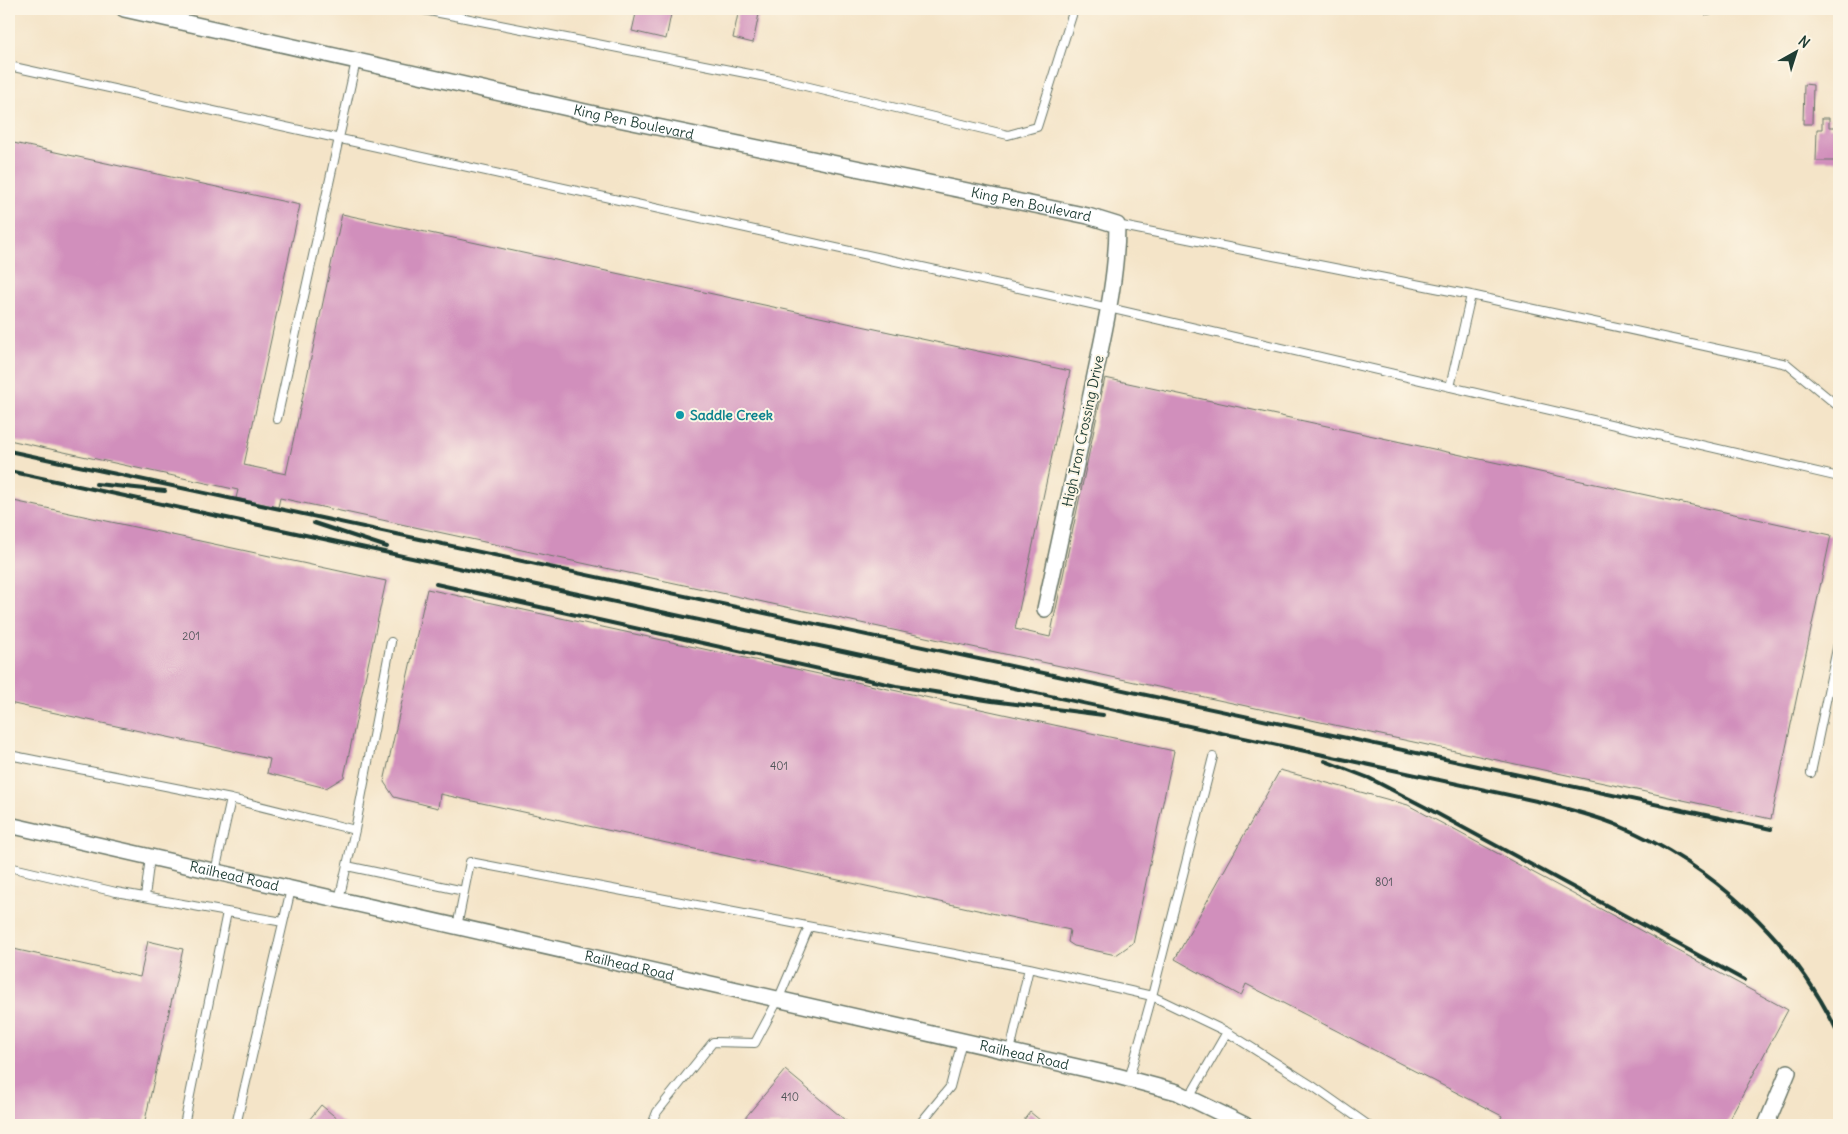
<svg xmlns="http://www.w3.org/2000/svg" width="1848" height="1134" viewBox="0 0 1848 1134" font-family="Delius,sans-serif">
  <rect width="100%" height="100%" fill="#fcf5e5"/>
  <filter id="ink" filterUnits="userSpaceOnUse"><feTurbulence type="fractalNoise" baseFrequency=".02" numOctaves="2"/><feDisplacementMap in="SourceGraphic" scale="10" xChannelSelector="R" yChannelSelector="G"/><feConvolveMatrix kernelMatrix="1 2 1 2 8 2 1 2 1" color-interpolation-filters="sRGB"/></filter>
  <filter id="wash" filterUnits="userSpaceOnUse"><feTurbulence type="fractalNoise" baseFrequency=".0096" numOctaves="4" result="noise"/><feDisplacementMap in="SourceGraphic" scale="20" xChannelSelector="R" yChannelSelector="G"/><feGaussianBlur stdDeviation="1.12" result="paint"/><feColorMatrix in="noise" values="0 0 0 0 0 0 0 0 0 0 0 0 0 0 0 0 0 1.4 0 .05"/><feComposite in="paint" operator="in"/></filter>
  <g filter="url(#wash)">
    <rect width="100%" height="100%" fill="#f4e4c8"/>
    <g id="blocks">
      <!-- building -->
      <path fill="#d18fbc" d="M637,9H672L666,39L632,31Z
        M739,9H760L753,43L733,38Z
        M1804,84L1813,85L1812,124H1803Z
        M1822,118H1829V127H1836L1837,161H1816L1817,129H1822Z
        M9,142L300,205L244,465L286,474L342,214L1070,371L1015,629L1050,637L1105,378L1831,535L1771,819L280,498L278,507L236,498L238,490L9,440Z
        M9,500L386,581L344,777L326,788L267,773L270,759L9,703Z
        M427,589L1174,751L1133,943L1116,955L1074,946L1068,942L1070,930L440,794L438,808L394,797L384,782Z
        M1280,770L1408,805L1788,1010L1726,1125H1498L1502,1116L1248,985L1246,984L1241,996L1175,959Z
        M148,941L183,949L144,1125H9V948L140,977Z
        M785,1070L851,1125H739Z
        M321,1105L345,1125H305Z
        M1030,1112L1046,1125H1020Z"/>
    </g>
  </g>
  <g filter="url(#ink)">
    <use href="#blocks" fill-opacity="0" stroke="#6a7768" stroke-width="1"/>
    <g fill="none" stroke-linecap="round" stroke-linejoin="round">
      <defs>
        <path id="lane" d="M419,9L776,79L1008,135L1037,127L1074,9
          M1704,9L1708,11L1714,9
          M9,66L1109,308L1839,477
          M1117,225L1471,295L1450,387
          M1471,295L1787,364L1839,407
          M277,419L356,61
          M9,755L231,799L355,830
          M1213,757L1152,996L1227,1032L1314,1087L1368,1125
          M1811,773L1839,639
          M347,866L464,891
          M9,867L116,892L283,922
          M215,872L231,799
          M145,897L150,857
          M339,900L355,830L391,642
          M457,927L470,862L1029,968L1152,996L1129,1079
          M1010,1051L1029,968
          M1189,1098L1227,1032
          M184,1125L227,912
          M236,1125L291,889
          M652,1125L657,1112L713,1042L755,1043L778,1000L809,927
          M919,1125L950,1087L962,1041
          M1218,1125L1224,1115"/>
        <g id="street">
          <path id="s1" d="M124,9L599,115L1088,216L1117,225C1117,281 1103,335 1092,390C1077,463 1061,536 1045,609"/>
          <path id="s2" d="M9,825L1117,1076L1177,1092L1245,1125"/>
          <path d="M1766,1125L1788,1072"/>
        </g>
      </defs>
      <!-- lane casing -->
      <use href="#lane" stroke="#6a7768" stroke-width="10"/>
      <!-- street casing -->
      <use href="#street" stroke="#6a7768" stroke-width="18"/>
      <!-- lane -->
      <use href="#lane" stroke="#fff" stroke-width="8"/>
      <!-- street -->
      <use href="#street" stroke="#fff" stroke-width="15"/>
      <!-- rail -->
      <path stroke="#1f3d34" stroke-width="4" d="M9,451L1771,829
        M9,471L1541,802C1567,809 1593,815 1617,825C1713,865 1795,941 1839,1035
        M96,484L165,491
        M314,523L387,547
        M436,584L896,686L992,701L1103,715
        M1325,761L1369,778L1425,807L1744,980"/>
    </g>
  </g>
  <!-- markers -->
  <circle fill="#0f9aa8" stroke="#fcf5e5" stroke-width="2" cx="680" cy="415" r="5"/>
  <g text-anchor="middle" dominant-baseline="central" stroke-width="4" stroke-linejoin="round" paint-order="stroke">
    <!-- number labels -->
    <g font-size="11" fill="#4c5256">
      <text x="191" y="636">201</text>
      <text x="779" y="766">401</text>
      <text x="1384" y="882">801</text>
      <text x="790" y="1097">410</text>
    </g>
    <!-- street labels -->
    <g font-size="14" fill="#1f3d34" stroke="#fcf5e5">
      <text stroke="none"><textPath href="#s1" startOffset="522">King Pen Boulevard</textPath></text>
      <text stroke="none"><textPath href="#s1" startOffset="928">King Pen Boulevard</textPath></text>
      <text transform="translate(1083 431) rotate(-78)">High Iron Crossing Drive</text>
      <text stroke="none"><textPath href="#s2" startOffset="231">Railhead Road</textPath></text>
      <text stroke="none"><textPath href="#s2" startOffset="636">Railhead Road</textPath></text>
      <text stroke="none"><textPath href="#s2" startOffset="1041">Railhead Road</textPath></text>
    </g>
    <!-- culture labels -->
    <g font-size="14" font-weight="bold" fill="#0d838f" stroke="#fcf5e5" text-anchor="start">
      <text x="690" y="415">Saddle Creek</text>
    </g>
  </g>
  <!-- margin -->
  <rect width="1848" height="1134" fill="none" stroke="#fcf5e5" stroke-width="30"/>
  <!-- north arrow -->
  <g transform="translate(1796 52) rotate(39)" stroke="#fcf5e5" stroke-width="4" paint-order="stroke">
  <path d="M0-4L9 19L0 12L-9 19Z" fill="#1f3d34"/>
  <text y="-8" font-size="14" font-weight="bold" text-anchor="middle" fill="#1f3d34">N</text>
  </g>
</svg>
